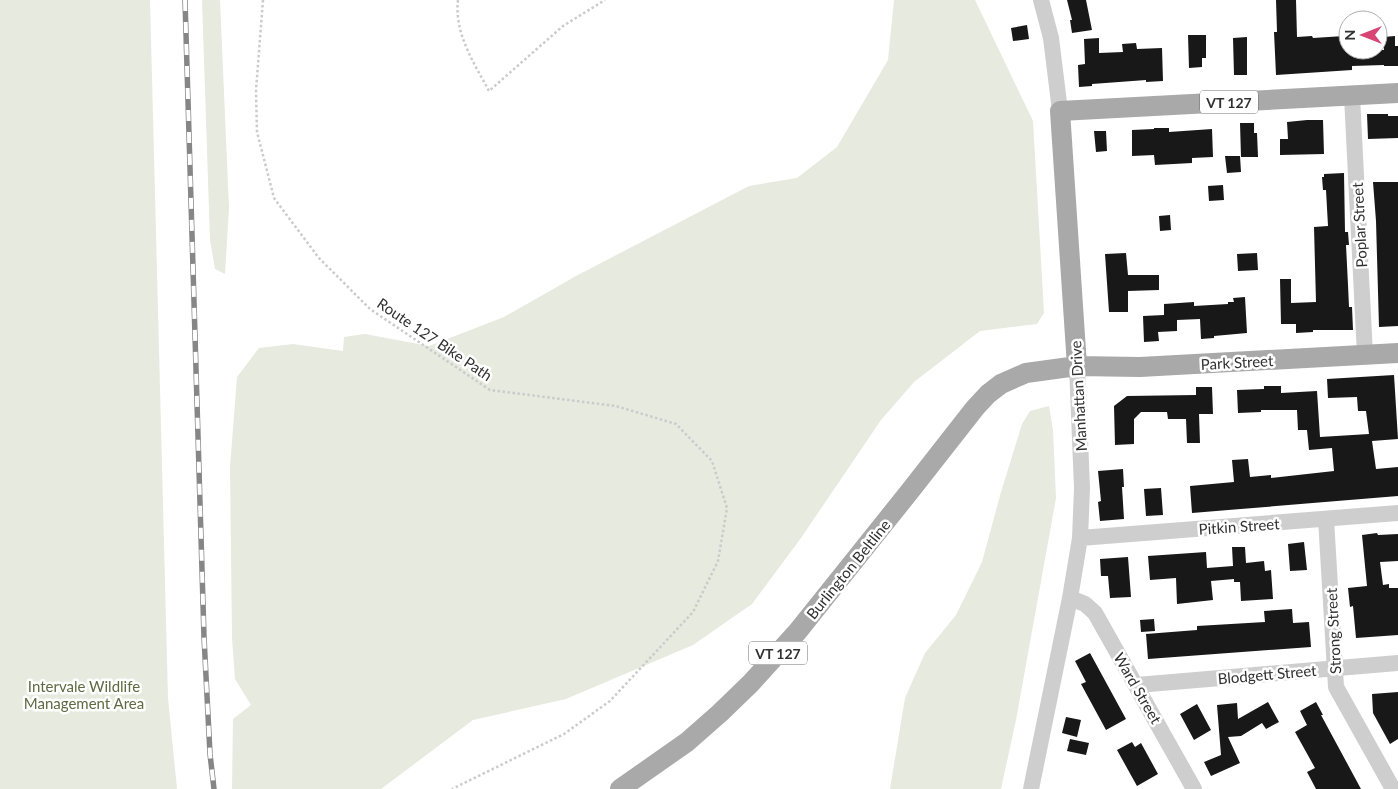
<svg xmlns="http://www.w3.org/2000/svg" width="1398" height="789" viewBox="0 0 1398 789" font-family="Lato,sans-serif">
  <rect width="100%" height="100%" fill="#fff"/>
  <!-- green -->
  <path fill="#e7eade" d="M0,0H150L168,698L177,789H0Z
    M202,0H220L229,208L225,274L215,269L210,240Z
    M894,0H975L1033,121L1044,313L1037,324L980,331L914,382L881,420L801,538L752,604L693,645L566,699L473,720L381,789H232L233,719L251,705L235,679L232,638L230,467L237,377L259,348L293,344L343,351L344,337L365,334L429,346L504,317L576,276L749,186L797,178L837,147L888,60Z
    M1049,406L1053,430L1056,498L1016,720L1001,789H890L905,698L925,653L956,615L982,562L1001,492L1022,424L1030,411Z"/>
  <!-- building -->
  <path fill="#181818" d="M1067,0H1086L1092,30L1072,33L1070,20H1072Z
    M1276,0H1296L1297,37L1312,36L1313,38L1344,36V45H1348V50H1384L1383,37L1395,36V46H1398V66H1384V65L1352,66V70L1276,75L1274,32H1277Z
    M1027,25L1029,39L1013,41L1011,28Z
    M1188,35H1206V58H1202V67L1189,68Z
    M1247,37V75H1234L1233,38Z
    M1099,38V53L1123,52L1122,44L1136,43L1137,49L1162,48L1163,81L1146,82V80L1092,84V86L1079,87L1078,65L1085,64L1084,39Z
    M1367,114H1388V116H1398V138L1368,139Z
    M1307,120H1323L1324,154L1280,155V139H1288L1287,122Z
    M1240,123H1254V133H1257L1258,157H1241Z
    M1154,128H1169V132L1212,129L1213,157L1192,158V163L1155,165L1154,155L1132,156V130L1154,129Z
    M1094,131H1106L1107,151L1096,152Z
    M1225,156H1240L1241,172L1227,173Z
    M1344,173L1345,232H1348L1349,245H1346L1348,285L1349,307H1352L1353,330H1313V332L1296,333V324H1281L1280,279H1291V303L1316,302L1314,227L1328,226L1326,190H1323L1322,177H1324V174Z
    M1373,182H1398V326L1379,327L1376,221Z
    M1223,185L1224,200L1209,201L1208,186Z
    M1170,215L1171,230L1160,231L1159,216Z
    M1126,253L1128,275H1159V290L1128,291V312H1109L1105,254Z
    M1257,253L1258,270L1238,271L1237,254Z
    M1245,297L1247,333L1214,336V338L1201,339L1200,319L1177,320V331L1158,332L1159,341L1144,342L1143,316L1164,315V304L1194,302V306L1228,304V302H1234L1233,298Z
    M1394,375L1398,439L1372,441L1376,469L1398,467V496L1192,513L1190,486L1234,482L1232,460L1248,459L1250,477L1271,475V478L1334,471L1332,448L1309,450L1307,430H1298L1297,410H1261V412L1238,413L1237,390L1264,389V386H1281V393L1317,391L1320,437L1369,434L1366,411H1358L1357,397L1328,398L1327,379Z
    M1196,387H1212L1213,414H1199L1200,443H1187L1186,419H1168L1167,412H1141L1134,419V444L1115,445L1114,406L1127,396L1196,395Z
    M1123,469L1124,487H1122L1124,519L1100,521L1098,502L1101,501L1098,471Z
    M1161,488L1163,515L1146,516L1144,489Z
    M1377,533L1378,535L1398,534V561L1380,562L1383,585L1389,584V588H1398V635L1356,638L1353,606L1350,607L1348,588L1367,586L1362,535Z
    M1304,542L1307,570L1290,571L1288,544Z
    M1232,547H1245L1246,563L1264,561L1265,571L1271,570L1273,599L1241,601L1240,582H1234V579L1211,581L1213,600L1177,604L1176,578L1150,580L1148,556L1206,552L1207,568L1233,566Z
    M1128,557L1131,597L1110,598L1108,576H1101L1100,559Z
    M1292,609L1293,623L1309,622L1311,647L1148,659L1146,634L1197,630V626L1265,622L1264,611Z
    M1154,619L1155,631L1141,632L1140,620Z
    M1090,653L1126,719L1106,730L1081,684L1086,682L1075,661Z
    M1398,692V739L1390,744L1373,713L1372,694Z
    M1268,702L1279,722L1266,729L1262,723L1241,736L1228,737L1240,763L1211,776L1204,762L1221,755L1217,705L1237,703L1238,719Z
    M1316,702L1323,715H1321L1361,789H1316L1307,772L1315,768L1295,732L1307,725L1300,711Z
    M1197,704L1211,730L1194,740L1180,714Z
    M1066,717L1081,720L1077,737L1062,733Z
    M1070,739L1089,743L1086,755L1067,751Z
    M1132,742L1135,747L1141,743L1158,774L1137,786L1117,750Z"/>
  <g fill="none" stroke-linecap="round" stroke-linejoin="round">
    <!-- path -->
    <path stroke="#cbcbcb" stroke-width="2.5" stroke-dasharray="2.5 2.5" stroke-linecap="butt" d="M263,0L256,90L257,132L274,198L319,258L370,309L490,390L616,406L676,424L712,461L727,508L718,561L693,612L610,701L564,734L452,789
      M458,0C454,33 474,63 489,91L563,26L605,0"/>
    <!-- minor -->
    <path stroke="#cecece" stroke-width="16" d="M1041,0L1051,38L1060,111
      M1352,96L1365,355
      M1326,519L1336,687L1393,789
      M1080,538L1398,513
      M1070,598L1085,604L1095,613L1194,789
      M1137,685L1398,663
      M1031,789L1070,598L1080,538L1082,488L1077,366"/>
    <!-- major -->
    <path stroke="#a9a9a9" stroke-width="20" d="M1077,366L1060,111L1398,93
      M620,789L687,742L720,713L751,683L798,631L910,491L975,408L988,394L1001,384L1026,373L1077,366L1140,367L1398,353"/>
    <defs>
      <path id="rail" d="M185,0L204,637L210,754L214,789"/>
    </defs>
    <!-- rail casing -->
    <use href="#rail" stroke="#868686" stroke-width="5.5"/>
    <!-- rail -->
    <use href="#rail" stroke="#fff" stroke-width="4" stroke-dasharray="11" stroke-linecap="butt"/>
  </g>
  <g text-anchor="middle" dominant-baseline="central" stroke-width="5" stroke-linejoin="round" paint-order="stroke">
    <!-- shield labels -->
    <g fill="#fff" stroke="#6f6f6f" stroke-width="1">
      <rect x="1200" y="90.5" width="58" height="23" rx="4"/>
      <rect x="749" y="641.5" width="58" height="23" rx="4"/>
    </g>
    <g font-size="14" font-weight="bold" fill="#313131">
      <text x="1229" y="102">VT 127</text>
      <text x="778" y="653">VT 127</text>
    </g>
    <!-- street labels -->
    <g font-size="15" fill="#313131" stroke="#fff">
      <text transform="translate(1359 225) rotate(-93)">Poplar Street</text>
      <text transform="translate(435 339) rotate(34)">Route 127 Bike Path</text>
      <text transform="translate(1237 362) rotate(-3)">Park Street</text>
      <text transform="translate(1078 396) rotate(-93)">Manhattan Drive</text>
      <text transform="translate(1239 526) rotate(-4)">Pitkin Street</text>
      <text transform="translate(848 569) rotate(-51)">Burlington Beltline</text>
      <text transform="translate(1333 631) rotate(-93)">Strong Street</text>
      <text transform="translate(1267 674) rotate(-5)">Blodgett Street</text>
      <text transform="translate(1138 688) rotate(60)">Ward Street</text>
    </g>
    <!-- park labels -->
    <g font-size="15" fill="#5f6a42" stroke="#fff">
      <text x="84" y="686">Intervale Wildlife<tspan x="84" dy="17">Management Area</tspan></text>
    </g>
  </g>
  <!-- north arrow -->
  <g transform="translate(1363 35) rotate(270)"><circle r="24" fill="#ffffff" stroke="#adadad"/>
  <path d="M0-4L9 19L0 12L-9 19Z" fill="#d84474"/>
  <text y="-8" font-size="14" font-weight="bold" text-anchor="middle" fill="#313131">N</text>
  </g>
</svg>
